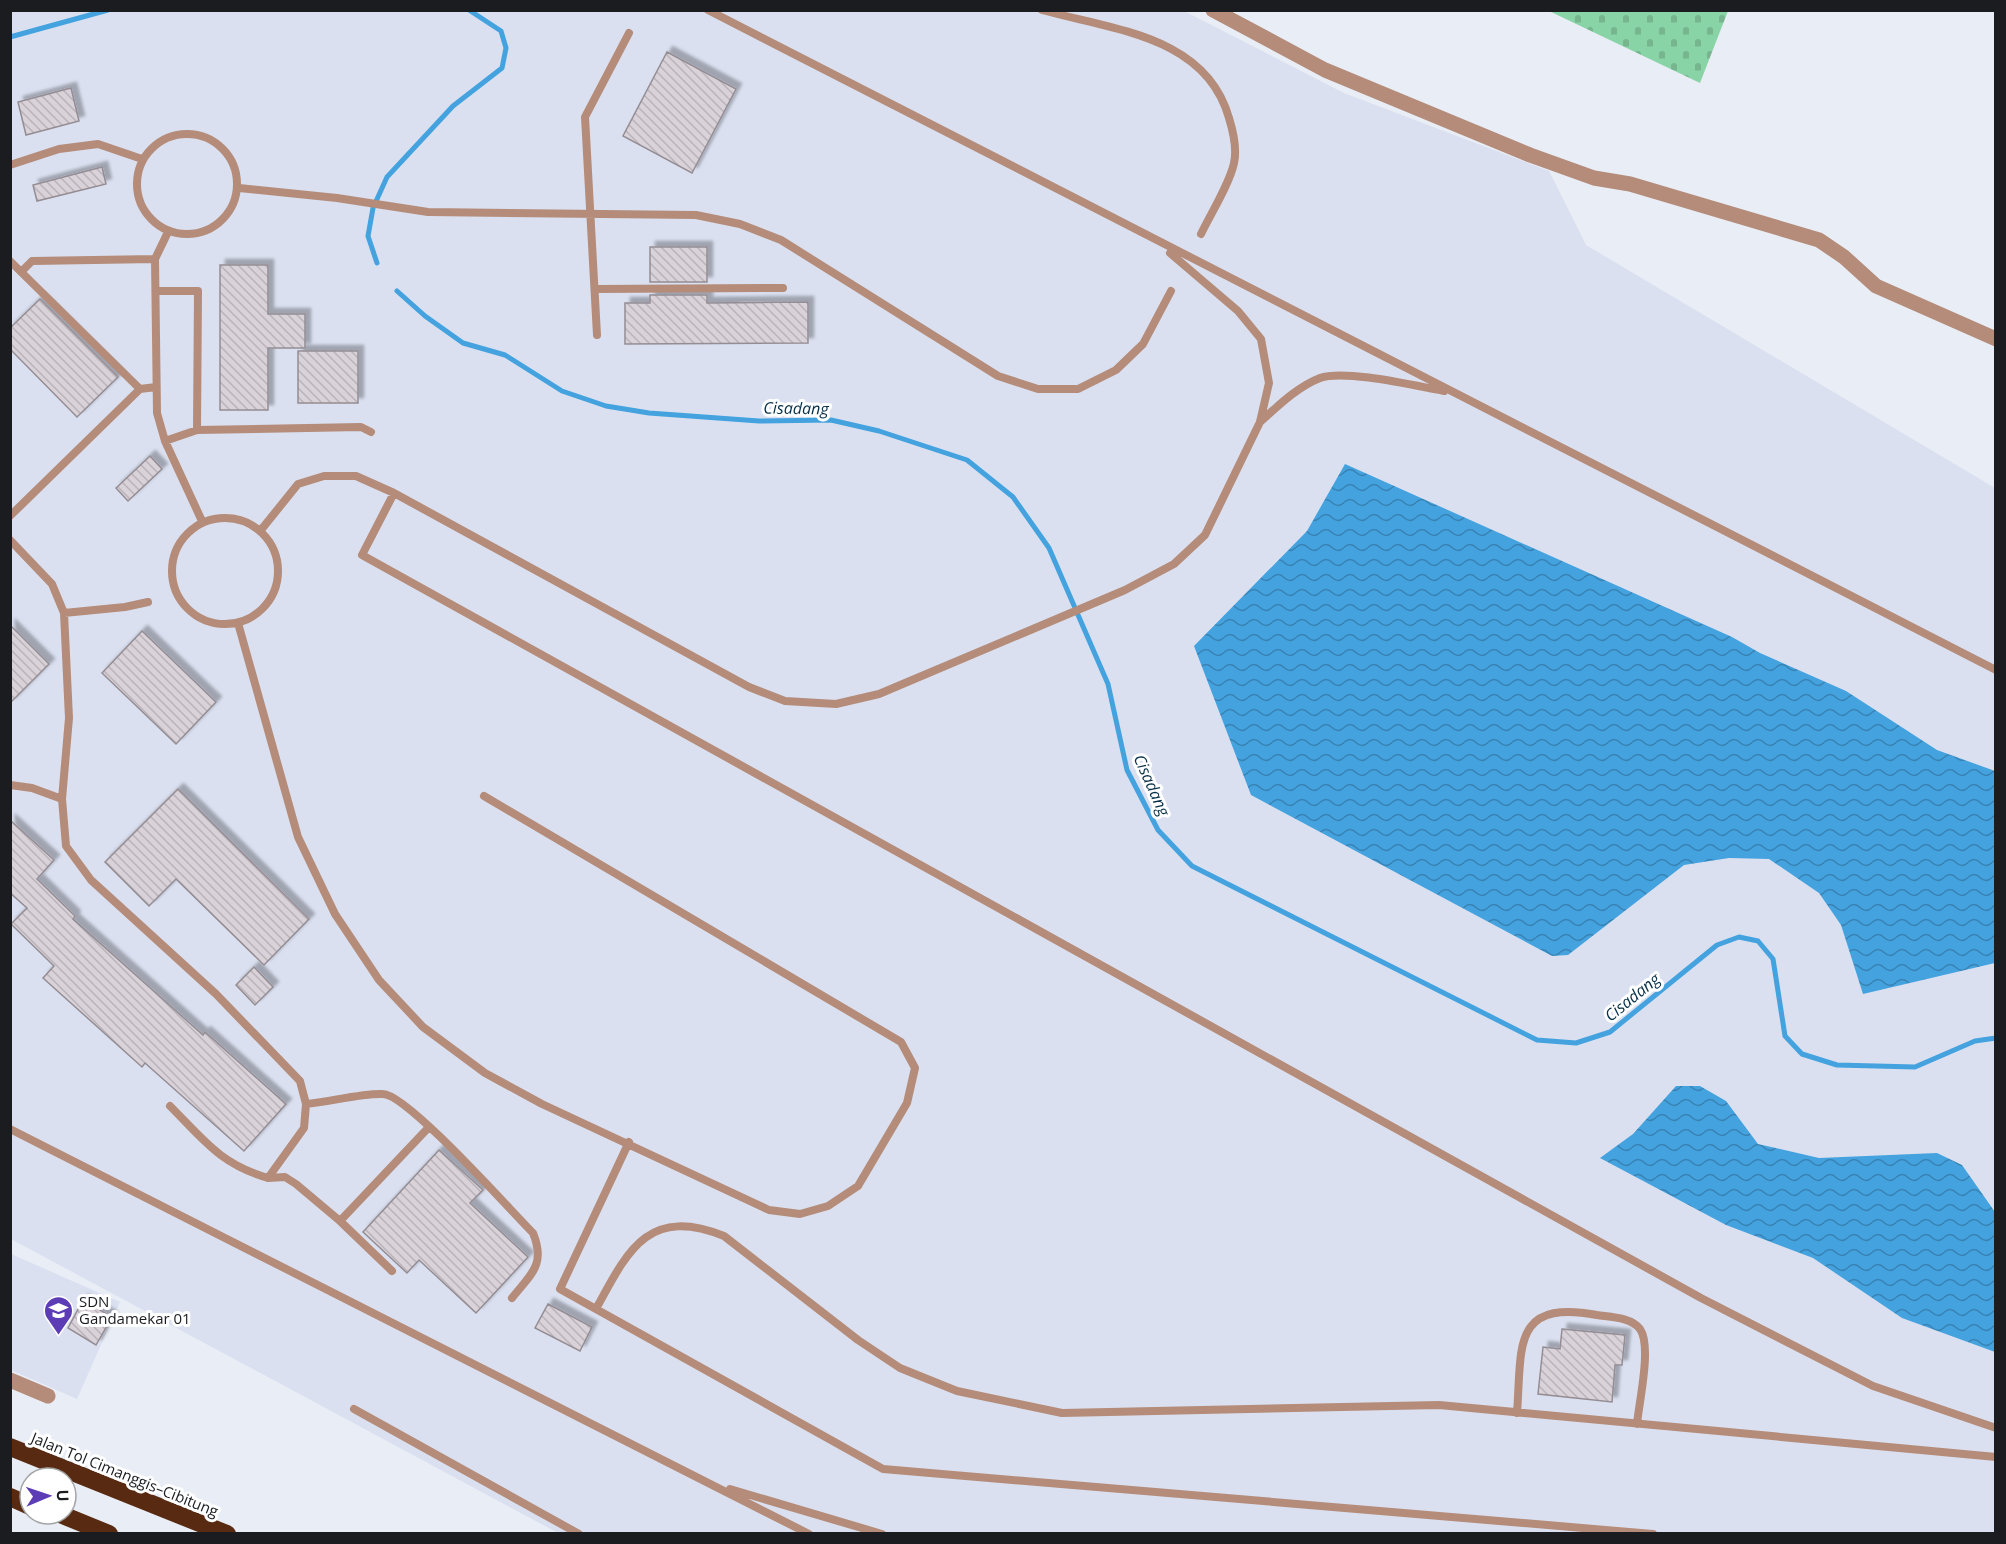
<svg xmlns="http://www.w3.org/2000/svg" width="2006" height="1544" viewBox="0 0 2006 1544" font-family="'Open Sans',sans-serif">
  <defs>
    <pattern id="cemetery-stones" width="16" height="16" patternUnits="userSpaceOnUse" patternTransform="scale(1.5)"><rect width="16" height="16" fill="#89d4a6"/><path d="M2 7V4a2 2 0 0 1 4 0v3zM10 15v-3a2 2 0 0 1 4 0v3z" fill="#76b58e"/></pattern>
    <pattern id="water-waves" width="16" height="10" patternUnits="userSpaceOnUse" patternTransform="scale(1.5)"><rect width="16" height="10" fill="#44a2df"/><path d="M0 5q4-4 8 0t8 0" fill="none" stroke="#3883b4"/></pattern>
    <pattern id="building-back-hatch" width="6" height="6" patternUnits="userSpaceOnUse" patternTransform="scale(1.5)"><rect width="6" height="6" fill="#d9d2d9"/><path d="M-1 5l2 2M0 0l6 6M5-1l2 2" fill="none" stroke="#bab4ba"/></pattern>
    <filter id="shadow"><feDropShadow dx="5.5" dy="-5.5" stdDeviation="1.5" flood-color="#0004"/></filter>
  </defs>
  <rect width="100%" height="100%" fill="#e9edf6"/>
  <!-- built -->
  <path fill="#dae0f0" d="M10,11H1184L1344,93L1549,171L1586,245L1995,488V1533H558L11,1239Z
    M11,1254L120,1302L77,1399L11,1370Z"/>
  <!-- cemetery -->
  <path fill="url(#cemetery-stones)" d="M1549,11H1728L1700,83Z"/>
  <!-- water -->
  <path fill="url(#water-waves)" d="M1345,464L1732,637L1760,653L1846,691L1937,750L1995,771V963L1863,994L1841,925L1819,893L1769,859L1729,858L1684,865L1568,955L1552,956L1251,795L1194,646L1307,531Z
    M1676,1086H1700L1726,1101L1758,1144L1819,1158L1937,1153L1962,1165L1995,1212V1352L1902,1318L1813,1258L1726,1225L1600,1158L1633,1134Z"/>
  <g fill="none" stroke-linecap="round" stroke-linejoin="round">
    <!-- stream -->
    <path stroke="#44a2df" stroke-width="5" d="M10,37L108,10
      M377,263L368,236L373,208L387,177L453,106L502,68L506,48L501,31L469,10
      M397,291L425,316L463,343L505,355L562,391L606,406L649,413L759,421L831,420L879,431L967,460L1013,497L1049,548L1108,684L1127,770L1158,830L1192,866L1537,1040L1576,1043L1610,1032L1717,945L1739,937L1758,941L1773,959L1785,1036L1802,1054L1837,1065L1915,1067L1975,1041L1996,1038"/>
  </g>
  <!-- building -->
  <path fill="url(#building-back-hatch)" stroke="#948d94" stroke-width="1.5" filter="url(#shadow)" d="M667,52L736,89L692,173L623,136Z
    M71,88L79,121L26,135L18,102Z
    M102,167L106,184L37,201L33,185Z
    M650,247H707V282H650Z
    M220,265H268V314H305V348H268V410H220Z
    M650,295H707V303L808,302V343L625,344V303H650Z
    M40,299L118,377L77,417L10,349V328Z
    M298,351H358V403H298Z
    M150,456L162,469L128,501L116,488Z
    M10,625L49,664L10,703Z
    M142,631L216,702L176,744L102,673Z
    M178,789L309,919L264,965L176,879L149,906L105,862Z
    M10,820L54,860L37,879L75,916L73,919L203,1035L205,1032L286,1104L244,1151L145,1063L142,1067L43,978L54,966L11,924L27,908L10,893Z
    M254,967L273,987L255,1005L236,985Z
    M439,1150L483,1190L470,1203L528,1257L476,1313L419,1260L407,1273L363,1232Z
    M83,1300L112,1317L96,1345L68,1328Z
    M548,1304L592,1327L580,1351L535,1328Z
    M1562,1329L1625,1335L1622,1365H1615L1612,1402L1538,1394L1543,1347L1560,1349Z"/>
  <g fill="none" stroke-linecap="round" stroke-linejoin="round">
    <!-- service -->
    <path stroke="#b48c79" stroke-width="8" d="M708,10L1996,670
      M1042,10C1114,30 1206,36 1229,118C1233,131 1237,150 1234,163C1230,183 1210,215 1201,234
      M137 184a50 50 0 1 1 100 0a50 50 0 1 1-100 0Z
      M10,165L59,149L98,144L142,159
      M239,188L337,198L428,212L696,215L740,224L781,240L998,376L1038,389H1078L1116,370L1143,344L1171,291
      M168,232L155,259L157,413L165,441L202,521
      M10,261L140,389L156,387
      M21,272L32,261L155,259
      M595,289L783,288
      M156,291H198L197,430
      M597,335L585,117L629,33
      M1260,422C1278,406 1297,387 1320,378C1345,369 1416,386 1444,391
      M165,441L197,430L361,427L371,432
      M394,493L362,555L1701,1298L1873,1386L1996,1428
      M10,516L140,389
      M172 571a53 53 0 1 1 106 0a53 53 0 1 1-106 0Z
      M261,530L298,484L324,476H356L394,493L749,687L785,701L836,704L879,694L1125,590L1174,564L1205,535L1260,422L1269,383L1261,339L1238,311L1170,253
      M10,540L52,584L64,613L69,718L62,799L66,846L91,880L216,994L300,1081L306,1104L304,1128L268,1178C220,1164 204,1140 170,1106
      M64,613L125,607L148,602
      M238,623L298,837L335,914L379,980L423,1027L485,1073L542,1104L769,1210L800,1214L828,1206L858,1186L907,1103L915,1068L901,1042L484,796
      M10,785L32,788L62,799
      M306,1104C329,1102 362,1093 383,1094C407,1094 510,1210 533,1233C546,1265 531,1274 512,1298
      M10,1129L809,1534
      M629,1142L560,1289L883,1469L1653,1534
      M268,1178L285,1177L296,1184L340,1221L392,1271
      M340,1221L429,1127
      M596,1309C628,1250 648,1206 724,1236L858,1340L900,1368L957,1391L1062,1413L1439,1405L1996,1457
      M354,1409L579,1534
      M1517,1413C1522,1348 1511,1299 1597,1315C1610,1317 1631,1317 1640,1329C1652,1346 1639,1402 1637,1424
      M730,1489L882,1534"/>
    <!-- minor -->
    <path stroke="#b48c79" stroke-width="15" d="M1213,10L1325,70L1530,155L1594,178L1630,184L1819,240L1844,257L1876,286L1996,339
      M10,1380L48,1396"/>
    <!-- motorway -->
    <path stroke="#572a11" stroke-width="18" d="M10,1447L227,1534
      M10,1497L30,1506
      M60,1514L109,1534"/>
  </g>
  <!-- icons -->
  <defs>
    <symbol id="school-pin" viewBox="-11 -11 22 30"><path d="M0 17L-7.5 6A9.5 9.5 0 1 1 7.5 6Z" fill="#5d3db6" stroke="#fff"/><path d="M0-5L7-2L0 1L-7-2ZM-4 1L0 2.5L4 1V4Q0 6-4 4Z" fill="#fff"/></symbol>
  </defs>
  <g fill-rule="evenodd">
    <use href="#school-pin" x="42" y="1294" width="33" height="45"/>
  </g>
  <g text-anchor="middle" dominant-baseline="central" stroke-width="6" stroke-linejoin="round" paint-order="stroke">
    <!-- poi labels -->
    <g font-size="15" fill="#1a1c1f" stroke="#fff" text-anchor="start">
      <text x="79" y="1301">SDN<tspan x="79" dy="17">Gandamekar 01</tspan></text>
    </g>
    <!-- street labels -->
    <g font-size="15" fill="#1a1c1f" stroke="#fff">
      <text transform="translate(125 1474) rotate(22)">Jalan Tol Cimanggis–Cibitung</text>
    </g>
    <!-- water labels -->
    <g font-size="16" font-style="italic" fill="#052f48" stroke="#fff">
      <text transform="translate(796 408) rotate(1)">Cisadang</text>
      <text transform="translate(1152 785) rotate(66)">Cisadang</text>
      <text transform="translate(1632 997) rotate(-39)">Cisadang</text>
    </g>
  </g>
  <!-- border -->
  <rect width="2006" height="1544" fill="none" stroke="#1a1c1f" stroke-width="24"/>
  <!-- north arrow -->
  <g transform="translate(48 1496) rotate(88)"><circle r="28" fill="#ffffff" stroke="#a3a4a5" stroke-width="1.5"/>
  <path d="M0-4.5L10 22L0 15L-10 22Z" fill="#5d3db6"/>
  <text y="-9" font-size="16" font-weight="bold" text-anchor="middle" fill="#1a1c1f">U</text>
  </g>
</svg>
